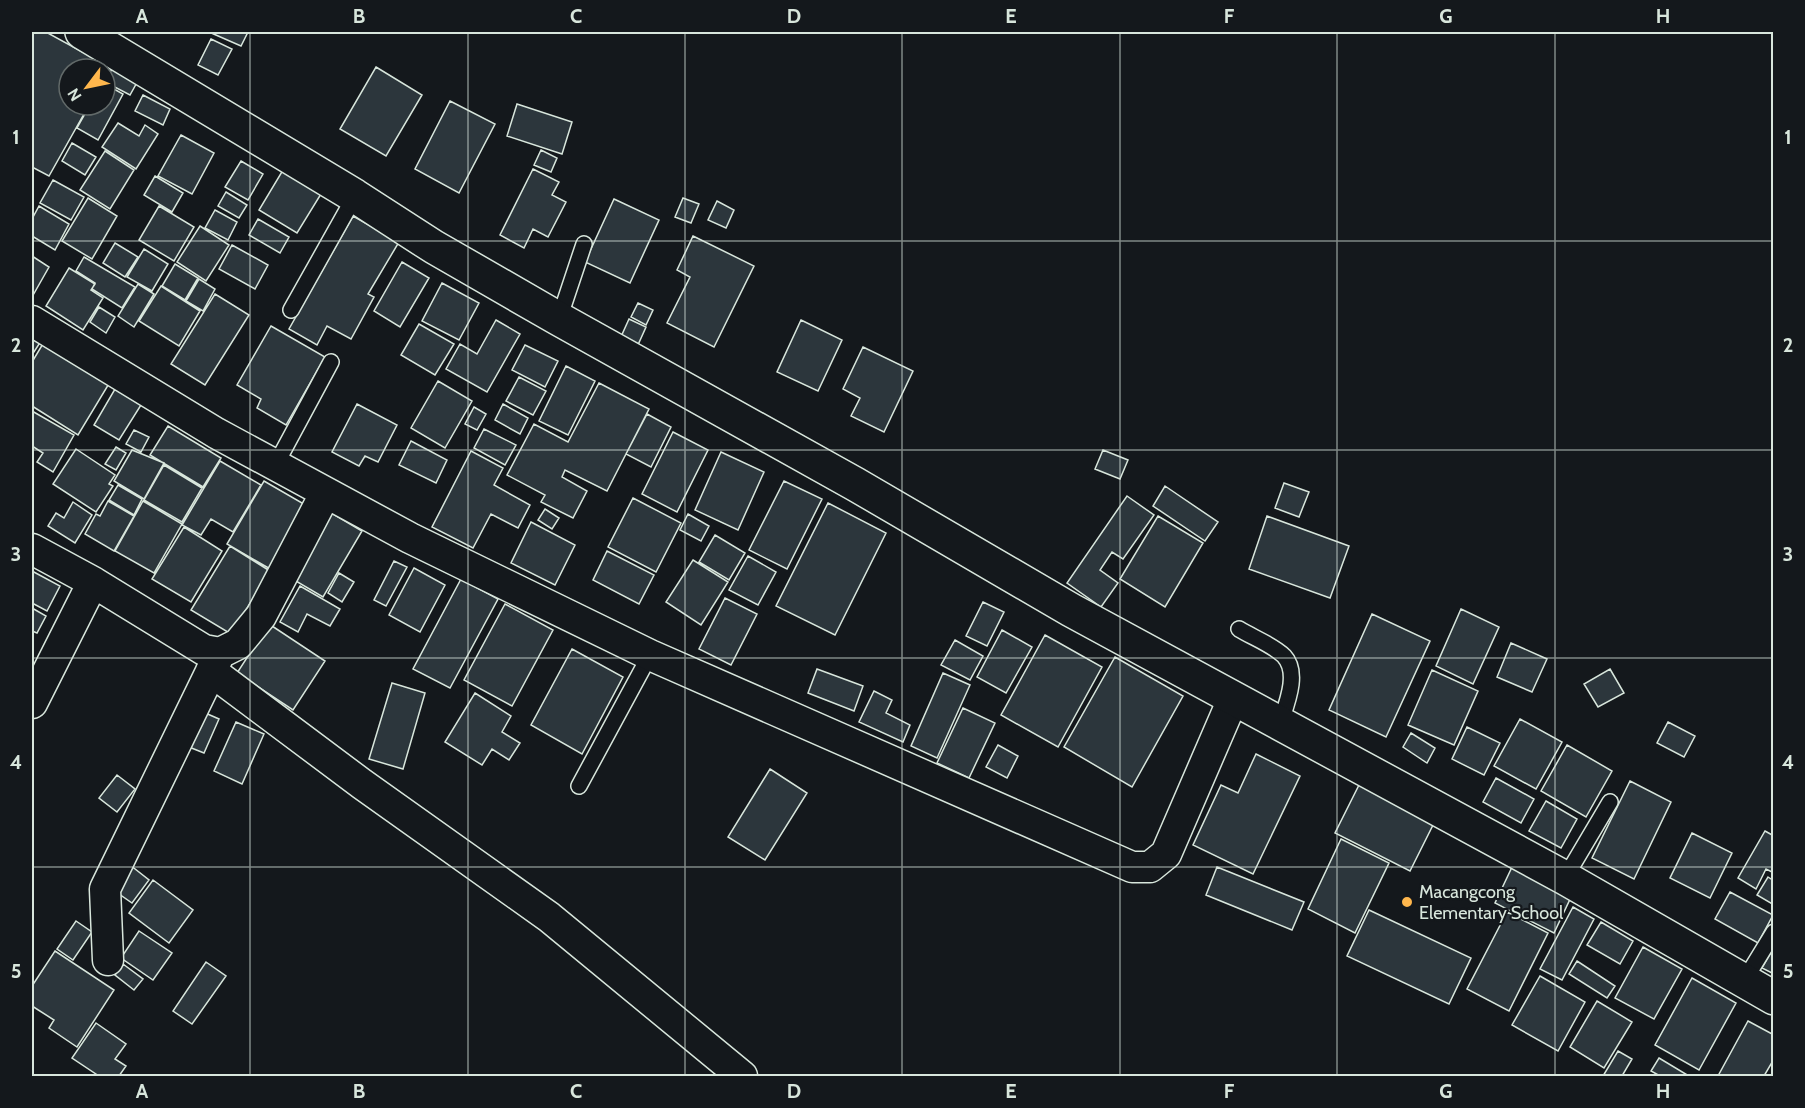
<svg xmlns="http://www.w3.org/2000/svg" width="1805" height="1108" viewBox="0 0 1805 1108" font-family="Cabin,sans-serif">
  <rect width="100%" height="100%" fill="#14181c"/>
  <!-- building -->
  <path fill="#2c363c" stroke="#d8e6dc" stroke-width="1.5" d="M32,32H46L110,67L105,76V69H69V105H89L49,176L32,167Z
    M209,32H248L241,46Z
    M211,39L232,49L218,75L198,65Z
    M115,63L140,77L130,95L105,82Z
    M376,67L422,95L386,156L340,129Z
    M105,84L123,94L98,140L77,128L90,105H105Z
    M143,95L170,109L163,125L135,111Z
    M450,101L495,124L459,193L415,169Z
    M517,104L572,122L562,154L507,136Z
    M118,123L139,136L145,125L158,134L136,169L102,147Z
    M181,135L214,153L192,194L158,176Z
    M72,143L96,157L85,175L62,161Z
    M541,150L557,158L551,172L534,165Z
    M105,151L134,170L110,209L80,190Z
    M241,161L263,174L248,200L225,187Z
    M533,169L559,182L552,195L566,202L548,237L533,229L524,248L500,235Z
    M283,170L321,194L297,233L259,210Z
    M155,176L183,193L172,212L144,195Z
    M53,180L84,197L71,220L40,203Z
    M226,192L247,205L239,218L218,206Z
    M88,198L117,216L92,259L62,241Z
    M683,198L699,204L691,223L675,217Z
    M614,199L659,220L630,283L585,262Z
    M717,201L734,210L726,228L708,220Z
    M39,206L69,224L55,250L32,236V219Z
    M159,206L194,227L174,261L139,240Z
    M215,210L237,222L228,240L205,228Z
    M353,216L399,242L368,294L374,297L351,339L327,326L317,345L289,329Z
    M258,219L289,237L280,253L249,235Z
    M200,226L229,245L206,281L177,262Z
    M693,236L754,266L714,347L667,323L690,277L677,270Z
    M115,243L138,257L125,277L103,263Z
    M232,245L268,265L255,289L219,269Z
    M144,249L168,264L152,291L127,277Z
    M32,256L49,267L32,297Z
    M84,257L135,287L122,308L92,289L95,283L76,271Z
    M402,262L429,278L400,327L374,311Z
    M175,264L198,278L185,300L162,286Z
    M69,268L95,284L91,290L103,298L83,330L46,306Z
    M199,279L215,289L203,311L186,301Z
    M442,283L479,303L459,340L422,321Z
    M138,284L154,294L134,327L118,316Z
    M161,286L200,311L179,346L139,321Z
    M215,294L249,315L205,385L171,364Z
    M638,303L653,310L646,325L631,317Z
    M99,307L115,317L106,333L90,322Z
    M629,319L646,327L637,347L620,339Z
    M496,320L520,334L487,392L446,369L460,344L477,354Z
    M801,320L842,340L818,391L777,372Z
    M419,324L454,344L435,375L401,355Z
    M271,326L325,357L286,425L257,408L261,399L237,385Z
    M32,330L43,338L32,355Z
    M44,342L110,382L78,435L32,406V362Z
    M525,345L558,361L545,387L512,370Z
    M863,347L913,371L884,432L851,416L860,398L843,389Z
    M566,366L595,381L568,435L539,421Z
    M519,377L546,391L533,415L506,401Z
    M438,381L472,401L445,448L411,428Z
    M599,383L649,409L607,491L565,470L562,477L587,491L573,518L541,502L545,495L507,475L534,424L568,442Z
    M115,389L141,405L119,440L94,425Z
    M357,404L397,425L378,462L365,456L359,466L332,452Z
    M503,404L528,418L520,434L495,420Z
    M474,407L486,414L477,430L465,424Z
    M32,411L74,435L53,472L37,462L43,453L32,446Z
    M647,414L671,427L651,467L626,454Z
    M168,426L221,458L203,487L150,455Z
    M484,429L516,445L505,465L474,448Z
    M134,430L149,437L141,452L126,444Z
    M673,432L708,450L677,512L642,494Z
    M411,441L447,460L436,483L399,465Z
    M116,447L126,453L116,470L105,464Z
    M76,449L115,475L109,484L113,486L96,512L53,484Z
    M132,450L164,463L144,499L114,481Z
    M1103,450L1128,460L1120,479L1095,469Z
    M471,451L503,468L494,485L530,505L518,528L491,514L473,548L432,527Z
    M721,452L764,472L738,530L695,510Z
    M220,461L261,485L233,532L211,519L201,535L182,525Z
    M164,465L202,488L182,522L144,500Z
    M264,481L309,507L272,570L227,544Z
    M784,481L822,499L787,569L749,550Z
    M1284,483L1309,492L1299,517L1275,508Z
    M118,485L142,499L134,515L109,500Z
    M1165,486L1218,522L1205,541L1153,506Z
    M1127,496L1154,515L1123,559L1112,552L1100,570L1118,583L1101,607L1067,583Z
    M633,498L681,523L656,572L608,547Z
    M108,501L134,516L114,551L85,534L96,514L100,516Z
    M143,501L182,524L154,573L115,551Z
    M73,502L92,515L75,543L48,526L56,513L64,518Z
    M828,503L886,533L835,635L776,606Z
    M545,509L559,518L552,529L538,520Z
    M328,511L362,531L323,597L289,577Z
    M688,514L709,526L701,541L680,530Z
    M1158,516L1203,543L1165,607L1120,579Z
    M1267,516L1349,546L1330,598L1249,569Z
    M531,522L575,545L555,585L511,563Z
    M184,527L222,551L191,602L152,579Z
    M715,535L745,553L729,580L699,562Z
    M230,546L270,571L231,634L191,610Z
    M607,551L654,575L639,604L593,580Z
    M748,556L776,572L758,605L729,590Z
    M693,560L728,582L701,625L666,602Z
    M394,561L407,567L386,606L374,600Z
    M414,568L445,585L420,632L389,615Z
    M32,571L60,586L47,611L32,603Z
    M339,573L354,582L342,602L328,593Z
    M461,579L498,599L450,688L413,669Z
    M300,586L340,609L330,626L307,614L298,632L280,622Z
    M725,598L757,614L731,665L699,649Z
    M983,602L1004,612L987,646L966,636Z
    M505,604L553,630L512,706L464,680Z
    M32,608L46,616L37,633L32,631Z
    M1461,609L1499,627L1473,684L1436,666Z
    M1372,614L1430,641L1386,737L1329,710Z
    M269,624L325,661L293,710L237,673Z
    M1002,630L1032,647L1006,693L977,677Z
    M1045,635L1102,667L1058,747L1001,715Z
    M955,640L983,656L970,680L941,665Z
    M1511,643L1547,659L1532,692L1497,677Z
    M572,649L623,677L582,754L531,725Z
    M1115,657L1183,696L1132,787L1064,747Z
    M817,669L863,686L854,711L808,693Z
    M1610,669L1624,693L1598,707L1584,684Z
    M1432,670L1478,691L1454,745L1408,725Z
    M943,673L970,685L937,758L911,746Z
    M392,683L425,693L403,769L369,759Z
    M874,691L892,700L886,713L910,725L903,742L859,722Z
    M475,693L511,716L502,732L520,743L509,760L492,749L482,765L445,742Z
    M963,708L995,723L969,778L937,763Z
    M203,712L219,719L204,753L189,747Z
    M1520,719L1562,742L1536,789L1494,766Z
    M236,722L264,734L242,784L214,771Z
    M1668,722L1695,736L1684,757L1657,743Z
    M1467,727L1500,743L1484,775L1452,759Z
    M1411,733L1435,748L1427,763L1403,747Z
    M998,745L1018,756L1007,778L986,767Z
    M1567,745L1612,771L1586,817L1541,791Z
    M1256,754L1300,776L1253,874L1193,845L1221,785L1238,793Z
    M770,769L807,793L765,860L728,837Z
    M117,775L135,789L117,812L99,798Z
    M1496,778L1534,799L1521,823L1483,802Z
    M1630,781L1671,802L1634,879L1592,858Z
    M1360,783L1435,821L1410,871L1335,833Z
    M1546,801L1577,819L1561,848L1529,831Z
    M1765,831L1774,836V873L1766,869L1756,889L1738,878Z
    M1692,833L1732,853L1710,898L1670,878Z
    M1341,839L1389,863L1355,933L1308,909Z
    M130,865L149,880L132,903L112,889Z
    M1513,865L1572,895L1554,933L1495,903Z
    M1217,867L1304,902L1292,930L1206,895Z
    M1768,877L1774,881V905L1757,895Z
    M153,880L193,910L169,943L129,913Z
    M1730,892L1773,915L1758,943L1715,919Z
    M1573,907L1594,919L1562,980L1540,969Z
    M1369,910L1471,958L1449,1004L1347,956Z
    M1507,912L1548,933L1509,1011L1467,989Z
    M76,921L92,932L73,960L57,949Z
    M1601,922L1633,941L1620,964L1587,945Z
    M139,931L172,953L153,980L121,958Z
    M1643,947L1682,969L1654,1019L1615,998Z
    M1774,947V974L1762,968Z
    M55,951L114,990L77,1047L49,1028L54,1020L32,1006V986Z
    M1577,961L1615,986L1607,998L1569,974Z
    M206,962L226,976L192,1024L173,1011Z
    M123,964L143,979L134,990L115,975Z
    M1540,976L1585,1002L1558,1051L1512,1025Z
    M1692,978L1736,1003L1699,1070L1655,1045Z
    M1597,1001L1632,1022L1604,1068L1570,1047Z
    M1748,1021L1774,1035V1059L1764,1076H1718Z
    M96,1023L126,1044L115,1059L126,1066L119,1076H99L72,1058Z
    M1618,1051L1632,1059L1622,1076H1603Z
    M1659,1058L1689,1076H1660L1651,1071Z"/>
  <g fill="none" stroke-linecap="round" stroke-linejoin="round">
    <defs>
      <path id="lane" d="M291,310L355,196
        M559,319L584,244
        M275,466L331,362
        M1239,629C1252,637 1273,645 1284,656C1300,673 1286,705 1280,724
        M579,786L650,655
        M1565,878L1610,802
        M1744,981L1774,932"/>
      <path id="street" d="M32,321L216,433L410,538L650,655L1132,867H1150L1166,854L1233,699
        M32,549L93,582L204,650L220,653
        M211,671L362,784L549,917L742,1076
        M32,703L93,582
        M108,960L105,889L220,653L238,644L261,616L325,494"/>
      <path id="secondary" d="M82,32L355,196L434,247L559,319L855,484L1071,610L1565,878L1774,998"/>
    </defs>
    <!-- lane casing -->
    <use href="#lane" stroke="#d8e6dc" stroke-width="18"/>
    <!-- street casing -->
    <use href="#street" stroke="#d8e6dc" stroke-width="33"/>
    <!-- secondary casing -->
    <use href="#secondary" stroke="#d8e6dc" stroke-width="36"/>
    <!-- lane -->
    <use href="#lane" stroke="#14181c" stroke-width="15"/>
    <!-- street -->
    <use href="#street" stroke="#14181c" stroke-width="30"/>
    <!-- secondary -->
    <use href="#secondary" stroke="#14181c" stroke-width="33"/>
  </g>
  <!-- grid -->
  <path fill="none" stroke="#d8e6dc" stroke-width="1.5" stroke-opacity="0.55" d="M250,32V1076M468,32V1076M685,32V1076M902,32V1076M1120,32V1076M1337,32V1076M1555,32V1076M32,241H1774M32,450H1774M32,658H1774M32,867H1774"/>
  <!-- markers -->
  <circle fill="#ffb74d" stroke="#14181c" stroke-width="2" cx="1407" cy="902" r="6"/>
  <g text-anchor="middle" dominant-baseline="central" stroke-width="4.5" stroke-linejoin="round" paint-order="stroke">
    <!-- poi labels -->
    <g font-size="18" fill="#d8e6dc" stroke="#14181c" text-anchor="start">
      <text x="1419" y="892">Macangcong<tspan x="1419" dy="21">Elementary School</tspan></text>
    </g>
  </g>
  <!-- border -->
  <rect width="1805" height="1108" fill="none" stroke="#14181c" stroke-width="66"/>
  <!-- north arrow -->
  <g transform="translate(87 87) rotate(238)"><circle r="28" fill="#14181c" stroke="#626a69" stroke-width="1.5"/>
  <path d="M0-4.5L10 22L0 15L-10 22Z" fill="#ffb74d"/>
  <text y="-9" font-size="16" font-weight="bold" text-anchor="middle" fill="#d8e6dc">N</text>
  </g>
  <rect x="33" y="33" width="1739" height="1042" fill="none" stroke="#d8e6dc" stroke-width="2"/>
  <g font-size="20" text-anchor="middle" font-weight="bold" fill="#d8e6dc">
    <text x="142" y="23">A</text>
    <text x="359" y="23">B</text>
    <text x="576" y="23">C</text>
    <text x="794" y="23">D</text>
    <text x="1011" y="23">E</text>
    <text x="1229" y="23">F</text>
    <text x="1446" y="23">G</text>
    <text x="1663" y="23">H</text>
    <text x="16" y="144">1</text>
    <text x="1788" y="144">1</text>
    <text x="16" y="352">2</text>
    <text x="1788" y="352">2</text>
    <text x="16" y="561">3</text>
    <text x="1788" y="561">3</text>
    <text x="16" y="769">4</text>
    <text x="1788" y="769">4</text>
    <text x="16" y="978">5</text>
    <text x="1788" y="978">5</text>
    <text x="142" y="1098">A</text>
    <text x="359" y="1098">B</text>
    <text x="576" y="1098">C</text>
    <text x="794" y="1098">D</text>
    <text x="1011" y="1098">E</text>
    <text x="1229" y="1098">F</text>
    <text x="1446" y="1098">G</text>
    <text x="1663" y="1098">H</text>
  </g>
</svg>
